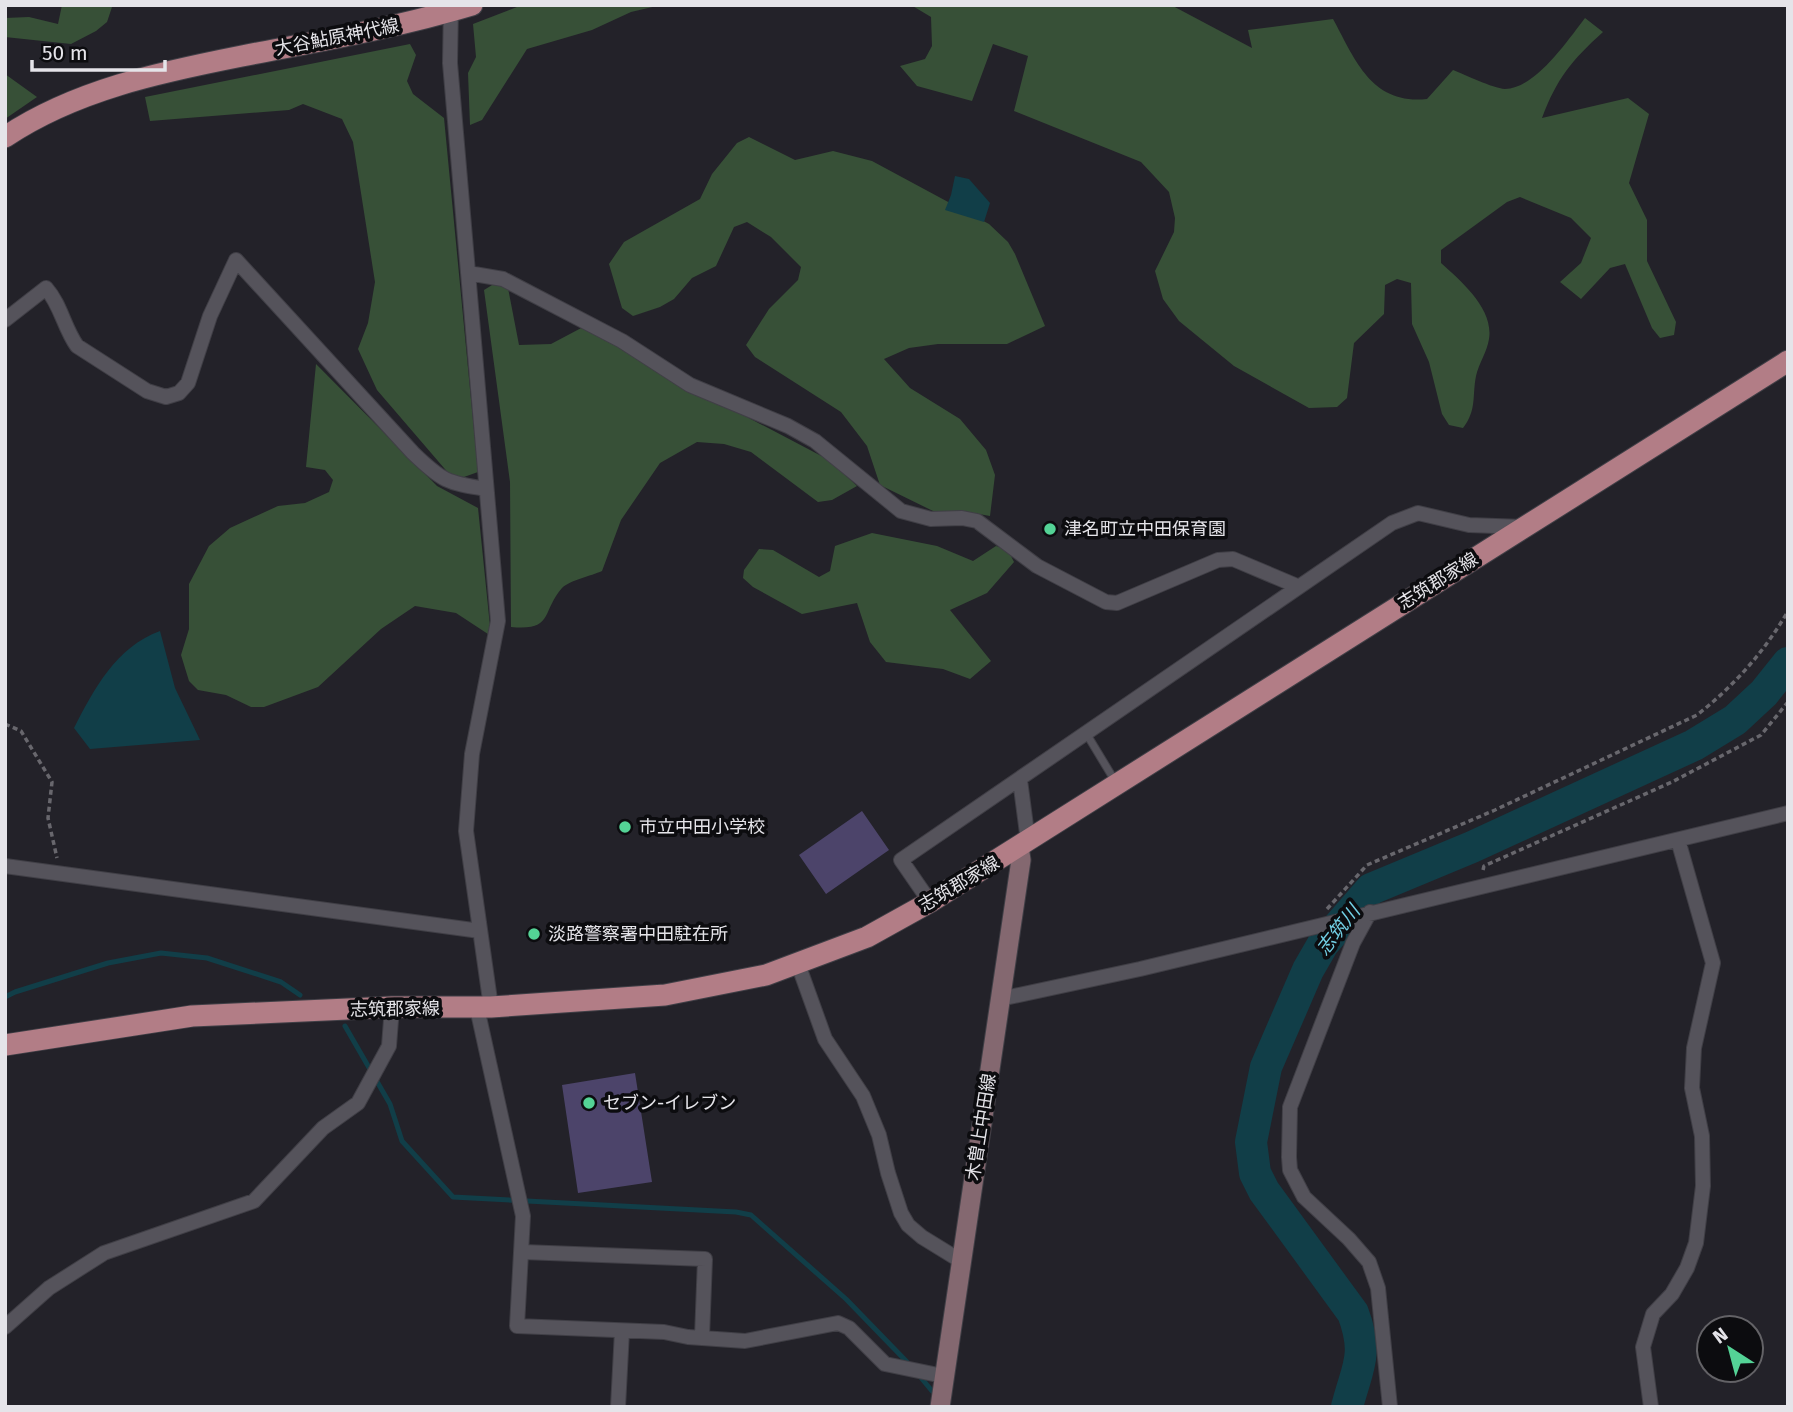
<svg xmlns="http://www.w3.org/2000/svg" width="1793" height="1412" viewBox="0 0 1793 1412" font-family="'Fira Sans','Noto Sans JP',sans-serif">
  <rect width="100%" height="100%" fill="#232229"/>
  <!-- green -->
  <path fill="#375037" d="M62,5L112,7L107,22L96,31L71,44L5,37V18L29,17L58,24Z
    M522,5H661L631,12L592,30L527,49L482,120L470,125L468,73L476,57L473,24Z
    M911,5H1171L1252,48L1248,30L1333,19C1355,59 1371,105 1427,99L1453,70C1466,75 1492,88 1505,89C1535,89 1568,40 1585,18L1603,32C1572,60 1557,78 1542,118L1628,98L1649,114L1629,183L1647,220V261L1676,322L1674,335L1660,338L1652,328L1625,264L1610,268L1581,299L1560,282L1581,263L1591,238L1571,218L1520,197L1507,202L1441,250V263C1461,281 1494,309 1489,339C1487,352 1479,363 1476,376C1472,396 1477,410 1463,428L1449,425L1442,414L1429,362L1412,324L1411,283L1397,279L1385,285L1384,314L1354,343L1347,398L1337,407L1309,408L1234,366L1179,321L1163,299L1155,271L1174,232L1175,218L1169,192L1141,162L1014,111L1028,56L993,44L972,101L917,86L900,66L925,59L932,46L931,17Z
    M410,44L416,55L407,81L413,94L444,118L478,472L464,477L450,475L377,390L358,349L368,323L375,282L353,142L342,119L303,104L289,110L150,121L145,97Z
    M5,74L37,97L5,119Z
    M749,137L795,160L833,151L872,161L989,224L1008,242L1015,254L1045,326L1007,344H938L909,348L884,359L910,388L960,419L986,450L995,475L990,516L962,511H933L880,485L867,446L841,412L755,357L746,345L769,309L798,280L801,267L771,237L747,222L734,227L716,266L692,278L674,299L660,307L633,316L622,308L609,264L624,242L700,199L712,174L737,143Z
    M497,282L508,288L519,345L551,344L585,326L707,396L829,460L857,486L832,500L818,502L751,452L724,444L697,442L660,463L621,520L602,571C591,576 570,580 562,588C541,612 554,631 511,627L510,482L484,290Z
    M316,364L437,486L478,508L491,636L456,613L415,606L381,629L318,687L264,707H251L226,695L198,690L189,681L181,655L189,629V584L209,546L230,528L278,506L305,503L329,492L333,480L325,470L306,467Z
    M872,533L937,546L973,561L996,546L1008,550L1014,562L987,593L950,610L991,661L970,679L943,669L886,662L870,642L857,603L802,614L753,587L743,578L744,570L759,549L773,550L819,577L830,571L835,546Z"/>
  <!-- water -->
  <path fill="#113e48" d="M955,176L969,179L990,203L984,222L945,210L951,195Z
    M160,631L175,688L200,740L90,749L74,728C94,689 116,647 160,631Z"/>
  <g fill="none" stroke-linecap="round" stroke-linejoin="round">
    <!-- stream -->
    <path stroke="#113e48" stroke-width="5" d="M5,997L15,992L108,963L161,953L207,958L281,982L300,995
      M345,1026L390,1104L402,1141L453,1197L736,1212L751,1215L846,1299L909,1364
      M918,1374L932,1391"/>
    <!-- river -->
    <path stroke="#113e48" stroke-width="32" d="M1347,1407C1357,1367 1369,1356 1353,1313L1264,1191L1255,1173L1251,1142L1266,1067L1308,970L1323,944L1371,889L1472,847L1694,745L1735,720L1764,693L1788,663"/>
  </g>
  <!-- building -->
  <path fill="#4c446a" d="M862,811L889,850L826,894L799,855Z
    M635,1073L652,1182L578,1193L562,1085Z"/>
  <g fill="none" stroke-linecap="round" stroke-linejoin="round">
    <defs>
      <path id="lane" d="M1086,733L1115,781"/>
      <path id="street" d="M451,5L450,63L498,621L472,754L466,831L491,1007
        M468,273L503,279L622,341L690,385L788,426L815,441L901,511L931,519L962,518L977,521L1037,566L1106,602L1117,603L1218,560L1233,559L1297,586
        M5,320L46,288C61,305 64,328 77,346L147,391L166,397L179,393L188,383L210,316L236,260L413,453C442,481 447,483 486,489
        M1020,780L1028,841
        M5,866L480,931
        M930,902L901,860L1392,523L1418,513L1469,525L1523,527
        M1370,912L1353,943L1290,1107L1289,1157L1290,1170L1304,1197L1349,1239L1369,1262L1378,1288L1390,1407
        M798,964L825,1039L863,1096L879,1135L888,1173L901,1213L908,1225L922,1237L961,1261
        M1000,999L1140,969L1788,813
        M477,1008L523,1216L517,1326L664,1332L688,1337L745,1341L838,1323L849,1328L885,1364L943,1376
        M523,1252L705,1259L702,1337
        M5,1327L49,1288L104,1253L254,1201L323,1128L358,1103L389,1046L392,1007
        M618,1407L622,1331
        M1651,1407L1643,1347L1653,1314L1672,1294L1687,1268L1696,1243L1703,1186L1702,1136L1692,1088L1694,1048L1713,963L1678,840"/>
      <path id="secondary" d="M940,1407L1021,860L1019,847"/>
      <path id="primary" d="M5,137C75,90 161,72 242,56C319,41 396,28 472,5
        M5,1045L192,1016L392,1007H491L665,995L766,975L867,937L930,902L1788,361"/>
    </defs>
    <!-- lane casing -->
    <use href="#lane" stroke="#403f46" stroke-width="9"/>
    <!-- street casing -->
    <use href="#street" stroke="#403f46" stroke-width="16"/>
    <!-- secondary casing -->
    <use href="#secondary" stroke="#403f46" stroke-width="21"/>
    <!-- primary casing -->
    <use href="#primary" stroke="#403f46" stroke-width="23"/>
    <!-- path -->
    <path stroke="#68676d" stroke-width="3.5" stroke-dasharray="5 3.5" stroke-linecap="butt" d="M5,724L21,731L52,782L48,818L57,858
      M1483,870L1484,866L1672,782L1761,735L1788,702
      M1327,909L1367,865L1495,810L1697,715C1734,686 1765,651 1788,611"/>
    <!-- lane -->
    <use href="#lane" stroke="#55535b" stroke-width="7"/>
    <!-- street -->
    <use href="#street" stroke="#55535b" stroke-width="14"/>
    <!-- secondary -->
    <use href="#secondary" stroke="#846870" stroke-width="19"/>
    <!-- primary -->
    <use href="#primary" stroke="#b27d86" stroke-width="21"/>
  </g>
  <!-- markers -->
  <g fill="#54d396" stroke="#0c0c0f" stroke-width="2.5">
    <circle cx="1050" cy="529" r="7"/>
    <circle cx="625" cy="827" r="7"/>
    <circle cx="534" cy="934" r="7"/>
    <circle cx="589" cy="1103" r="7"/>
  </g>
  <g text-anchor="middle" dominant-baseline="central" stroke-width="7" stroke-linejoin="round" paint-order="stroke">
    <!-- street labels -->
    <g font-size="18" fill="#e5e4e9" stroke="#0c0c0f">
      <text transform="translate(337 37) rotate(-11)">大谷鮎原神代線</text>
      <text transform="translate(1438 581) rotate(-32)">志筑郡家線</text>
      <text transform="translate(959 884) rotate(-31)">志筑郡家線</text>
      <text transform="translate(395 1009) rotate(-1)">志筑郡家線</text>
      <text transform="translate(981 1127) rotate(-81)">木曽上中田線</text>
    </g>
    <!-- poi labels -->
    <g font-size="18" fill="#e5e4e9" stroke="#0c0c0f" text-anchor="start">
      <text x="1064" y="529">津名町立中田保育園</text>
      <text x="639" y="827">市立中田小学校</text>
      <text x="548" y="934">淡路警察署中田駐在所</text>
      <text x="603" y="1103">セブン-イレブン</text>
    </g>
    <!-- water labels -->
    <g font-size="19" font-style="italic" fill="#72cfe4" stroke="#0c0c0f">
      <text transform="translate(1338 930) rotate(-52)">志筑川</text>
    </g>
  </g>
  <!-- border -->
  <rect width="1793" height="1412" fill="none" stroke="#e5e4e9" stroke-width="14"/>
  <!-- north arrow -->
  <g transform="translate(1730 1349) rotate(324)"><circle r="33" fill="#0c0c0f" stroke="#636266" stroke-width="2"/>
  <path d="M0-5L12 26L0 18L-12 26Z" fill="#54d396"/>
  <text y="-10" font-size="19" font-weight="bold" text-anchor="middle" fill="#e5e4e9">N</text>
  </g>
  <!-- scale -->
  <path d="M32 60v10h133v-10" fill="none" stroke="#e5e4e9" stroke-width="3.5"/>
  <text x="42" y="60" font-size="21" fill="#e5e4e9" stroke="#0c0c0f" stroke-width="5" paint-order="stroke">50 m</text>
</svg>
